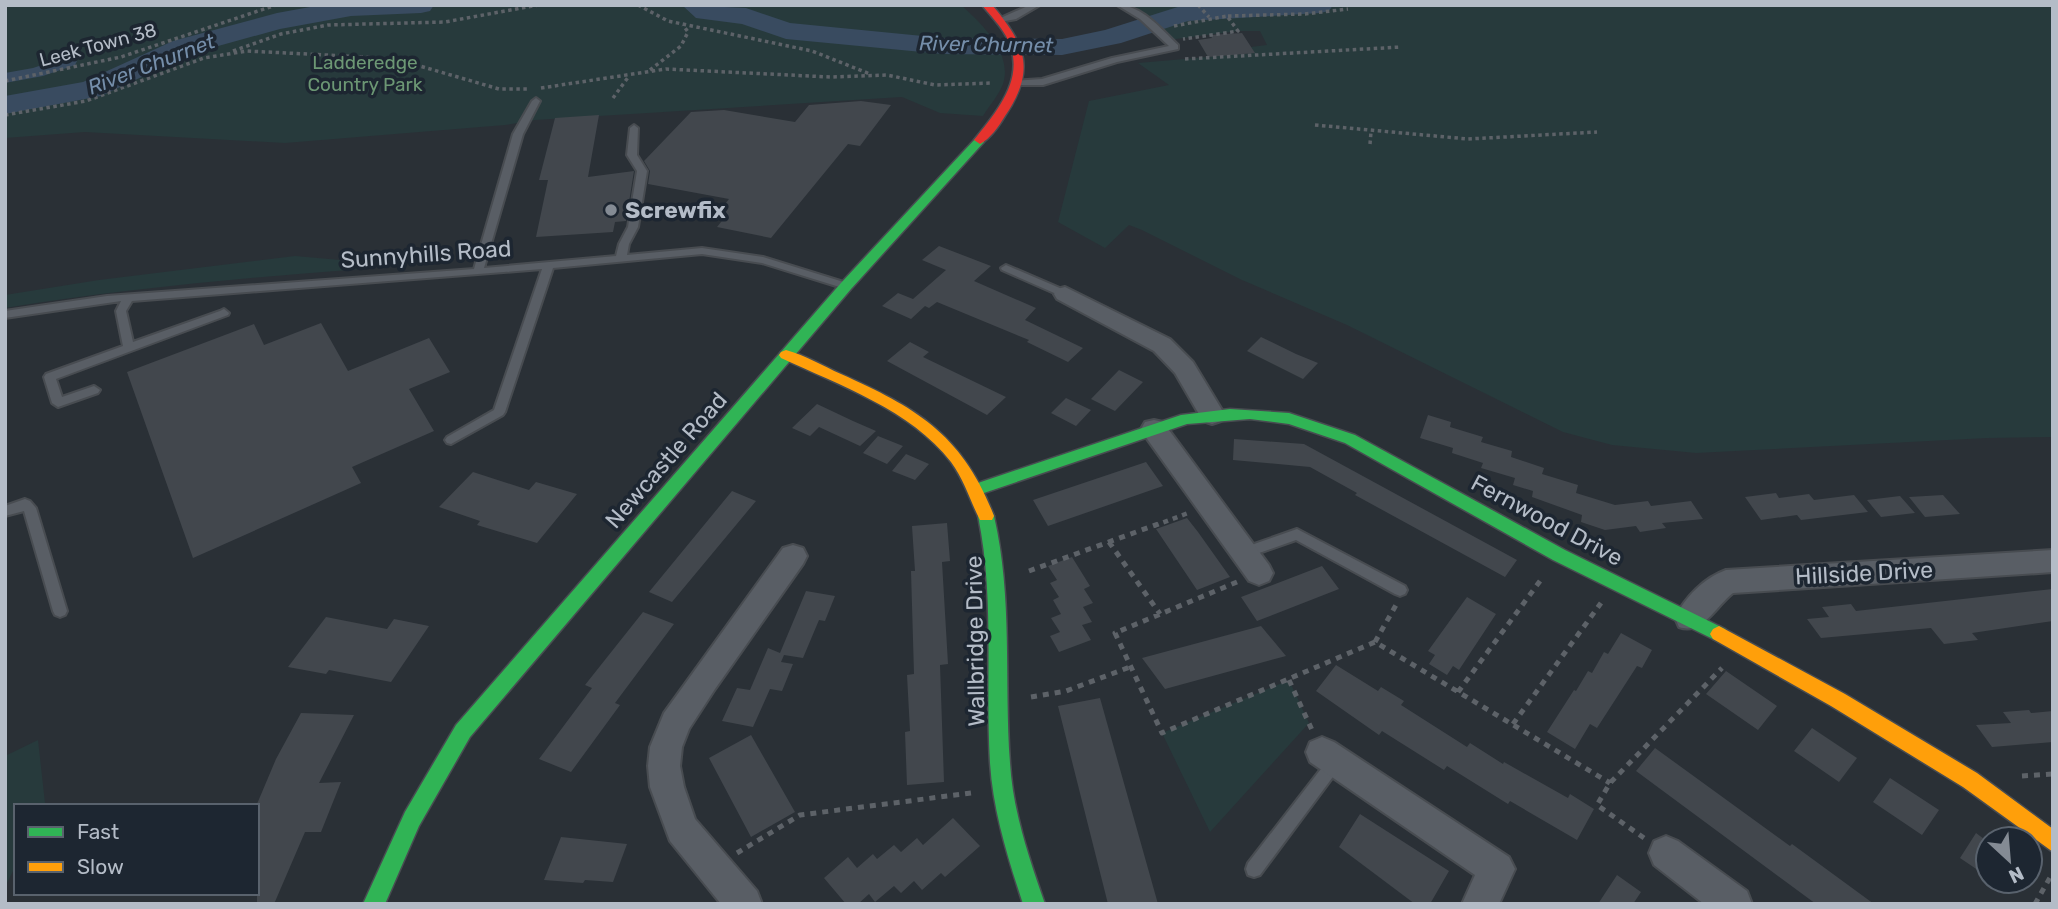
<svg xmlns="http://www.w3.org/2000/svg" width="2058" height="909" viewBox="0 0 2058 909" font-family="Rubik,sans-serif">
  <rect width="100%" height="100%" fill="#2a3036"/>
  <!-- green -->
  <path fill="#273a3c" d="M5,5H961C981,23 1013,53 1003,84C999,95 989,106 983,116L940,113L902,97L535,120L505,125L285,143L85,132L5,138Z
    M1121,5H2053V437L1987,438L1696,453L1612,445L1563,432L1347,325L1242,280L1142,230L1129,225L1105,248L1058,222L1089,101L1169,85L1138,63L1254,53L1251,47L1267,45L1260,31H1238L1168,40L1143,17Z
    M295,256L363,262L361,269C242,278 123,289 5,308V295L99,280Z
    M1289,680L1309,723L1210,832L1162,733Z
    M38,740L45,803L43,806H16V865L5,887V756Z"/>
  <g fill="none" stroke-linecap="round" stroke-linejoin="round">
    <!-- canal -->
    <path fill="#394b60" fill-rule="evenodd" d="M69,56L77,61L75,65L43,76L5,83V73L33,68Z"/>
    <!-- river -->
    <path fill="#394b60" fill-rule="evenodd" d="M321,5H434L430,11L421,13L351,16L280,29L193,53L101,96L5,114V96L83,82L173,41L277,13Z
      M682,5L746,8L790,23L943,38L1062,39L1105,30L1184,5H1333L1329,11L1320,13L1188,21L1121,43L1062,55L943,54L786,39L742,24L696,18Z"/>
  </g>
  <!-- building -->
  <path fill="#42474d" d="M1242,33L1255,53L1208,57L1198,40L1212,38L1210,35Z
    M861,101L891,105L860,146L848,144L771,238L717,227L725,217L716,215L729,199L648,184L650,171L644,161L691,112L724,110L795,122L809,105Z
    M599,115L588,177L634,171L626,221L615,222L613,232L536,237L548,180H539L555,118Z
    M939,246L991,266L974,281L1036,308L1025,320L1083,348L1068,362L1027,342L1029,340L937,302L929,308L925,306L911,319L882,306L898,293L913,299L946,270L922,260Z
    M321,323L348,371L429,338L450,372L409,389L434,431L352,467L361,483L193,558L127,372L254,324L264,345Z
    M1261,337L1296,354L1318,363L1303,379L1247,351Z
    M910,342L929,352L923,357L1006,397L987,415L887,361Z
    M1119,370L1143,382L1115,411L1091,399Z
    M1066,398L1091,410L1076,426L1051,413Z
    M817,404L853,421L876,431L860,446L819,427L810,436L792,428Z
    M1428,415L1451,422L1450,427L1483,437L1481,442L1512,451L1511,457L1544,468L1542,474L1578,485L1576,493L1615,505L1648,501L1651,506L1691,501L1703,519L1662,523L1666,528L1640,532L1636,526L1605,530L1581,522L1582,515L1532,497L1533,491L1513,485L1515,478L1481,468L1483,463L1452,453L1453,448L1420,438Z
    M878,436L903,446L887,464L863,453Z
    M1234,439L1304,444L1517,560L1505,577L1355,495L1357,493L1310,467L1233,460Z
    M906,454L929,464L915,480L892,471Z
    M1146,462L1163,486L1048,526L1033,500Z
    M473,472L529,490L536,482L577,494L537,543L477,525L480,521L439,507Z
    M732,491L756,501L672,602L649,592Z
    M1776,493L1779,498L1809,494L1814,500L1854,495L1868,512L1801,520L1797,515L1761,520L1745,497Z
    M1943,495L1960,514L1925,517L1909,497Z
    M1900,496L1915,513L1881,517L1867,500Z
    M1187,518L1198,532L1230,577L1197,590L1156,529Z
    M947,523L950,561L942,562L948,664L940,665L944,782L907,785L905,732L910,731L907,675L914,674L911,571H915L912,526Z
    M1072,557L1090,586L1084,589L1093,603L1083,607L1092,622L1082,625L1091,640L1059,652L1050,636L1060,632L1051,618L1061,614L1053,600L1059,597L1050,583L1057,580L1048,566Z
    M1322,566L1339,589L1257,621L1241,597Z
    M2053,589V621L1972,633L1978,640L1944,644L1931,628L1821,638L1807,619L1829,617L1822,607L1851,604L1856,611Z
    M806,591L835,596L825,621L819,620L803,658L784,655L781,662L793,664L782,691L770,689L753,727L722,721L737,688L750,690L768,648L780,653Z
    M1467,597L1496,614L1459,670L1453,666L1447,675L1429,664L1435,655L1428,651Z
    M643,612L674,624L615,703L620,705L571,772L539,759L592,688L585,685Z
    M326,617L387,629L394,619L429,626L391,682L329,670L326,674L288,667Z
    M1261,626L1286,656L1165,689L1142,658Z
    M1621,633L1652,650L1642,668L1637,666L1597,728L1590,724L1575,749L1547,732L1574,690L1576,691L1588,671L1592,673L1604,652L1608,654Z
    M1336,665L1378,691L1381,687L1404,701L1401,705L1467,747L1470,743L1503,764L1504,762L1568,798L1570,794L1594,809L1577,840L1510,801L1508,804L1447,766L1444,770L1382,731L1379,735L1316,691Z
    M1726,671L1777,706L1758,730L1706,694Z
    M1100,698L1107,723L1158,904H1108L1058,706Z
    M2029,710L2031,713L2053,711V742L1992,747L1976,725L2011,723L2003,712Z
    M301,713L354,715L319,783L341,782L321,832H305L274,904H257V804L276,759Z
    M1812,728L1857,758L1839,782L1794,751Z
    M751,735L795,812L751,837L709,758Z
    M1655,748L1790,846L1792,844L1874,904H1816L1636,771Z
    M1890,778L1939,810L1922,835L1873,802Z
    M1360,814L1449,871L1430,904H1415L1339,847Z
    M953,818L980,846L945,877L941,873L922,890L914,881L901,893L894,886L875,902L869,894L858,904H846L824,878L848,857L857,868L873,854L877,859L894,845L901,852L917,838L923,845Z
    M1976,833L1988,842V877L1960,858Z
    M561,837L627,844L613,882L585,880L583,883L544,880Z
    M1617,875L1641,892L1633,904H1598Z"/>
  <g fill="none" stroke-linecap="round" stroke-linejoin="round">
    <defs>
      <path id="lane" d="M1030,5H1040L1016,19L1000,22L996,20Z
        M1117,5C1142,5 1161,29 1178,45V49L1117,62L1043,85H1014V81L1042,79L1112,58L1169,46L1140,19Z
        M536,98L540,101L523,134L484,268L616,256L619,244L628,227L637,171L627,155L630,128L634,125L638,128L637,155L647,171L638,227L629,244L627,255L702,248L763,257L850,284L851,286L846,289L762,263L702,254L553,268L505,412L503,415L451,444L447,443L445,440L447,437L494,410L542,269L132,301L126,311L133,342L220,311L224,309L229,313L228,315L56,379L62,397L94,386L100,390L98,393L58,407L52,403L44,377L46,374L123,346L116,311L121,301L5,318V311L107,296L474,269L513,134L532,101Z
        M1006,265L1069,292L1070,294L1069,296H1061L1002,270L1001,268Z
        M25,499L30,501L36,508L67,611L65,615L60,617L55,615L53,611L24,511L5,516V506Z
        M1297,529L1405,586L1407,590L1405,594L1400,596L1395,594L1296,540L1245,558L1240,557L1238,553L1240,549Z
        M1336,754L1341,756L1344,761L1341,766L1260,875L1254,877L1248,875L1246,869L1248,863L1331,756Z"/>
      <path id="street" d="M1065,287L1170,339L1193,362L1225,415L1221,421L1212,424L1203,421L1175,373L1154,351L1057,299L1054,294L1057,289Z
        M1154,420L1163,422L1269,565L1273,573L1269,581L1259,585L1249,581L1145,436L1141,429L1145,422Z
        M793,545L803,548L807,556L803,564L715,689L689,729L682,747L680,766L684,787L695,819L757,891L762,904H721L670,841L650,787L648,766L650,747L664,713L783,548Z
        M2053,550V572L1733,593C1714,608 1703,635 1679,627L1675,618C1685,597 1704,578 1726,570Z
        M1322,737L1334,742L1509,857L1515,869L1499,904H1462L1475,875L1310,762L1306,752L1310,742Z
        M1666,836L1678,841L1747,891L1752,904H1704L1654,865L1649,853L1654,841Z"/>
      <path id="fast" d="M980,136L984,138V142L851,289L470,737L419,826L385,904H363L405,812L456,725L841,283L976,138Z
        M1230,409L1289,413L1355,435L1565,550L1725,629L1728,634L1725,639L1719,642L1713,639L1553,560L1345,443L1289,424L1250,419L1187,424L978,495L972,493L970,489L972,485L1181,415Z
        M986,510L992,512L994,516C1013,598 1004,680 1010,763C1013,812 1029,858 1045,904H1023C1008,858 993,811 990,763C985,680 995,598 978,516L980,512Z"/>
      <path id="slow" d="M786,350C805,355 823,366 841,374C917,408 963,435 994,516L992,520H980C970,501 965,481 951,462C911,410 839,385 781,358L779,355L781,352Z
        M1719,626L1845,694L1977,773L2053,829V852L1963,787L1831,706L1713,639L1710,634L1713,629Z"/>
      <path id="jam" d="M982,5H992C1026,45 1036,70 1005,116C999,126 990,139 980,144L974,140C998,110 1028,76 1006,36C1000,25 990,15 982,5Z"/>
    </defs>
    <!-- lane casing -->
    <use href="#lane" stroke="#484c51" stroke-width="4"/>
    <!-- street casing -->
    <use href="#street" stroke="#484c51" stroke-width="4"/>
    <!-- fast casing -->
    <use href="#fast" stroke="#484c51" stroke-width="3"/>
    <!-- slow casing -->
    <use href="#slow" stroke="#484c51" stroke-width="3"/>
    <!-- jam casing -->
    <use href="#jam" stroke="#484c51" stroke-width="3"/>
    <!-- path-far2 -->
    <path stroke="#5d6268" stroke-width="3.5" stroke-dasharray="3.5 3.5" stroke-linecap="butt" d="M638,5L668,21L812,51L870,74
      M1198,5L1209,17
      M1228,16L1305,14L1348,9
      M1174,26L1227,16L1238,31L1183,39
      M233,51L281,34L328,25L445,22L538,5
      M1185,59L1401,47
      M650,70L681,46L688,32L683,25
      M5,81L121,57L276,5
      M541,88L666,69L830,77L887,75L935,85L992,83
      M613,98L629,76
      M5,115L86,101L204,58L247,51L366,57L406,62L499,89H529
      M1315,125L1468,139L1597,132
      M1370,144L1371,132"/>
    <!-- path-far1 -->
    <path stroke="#5d6268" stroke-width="4.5" stroke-dasharray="5 5" stroke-linecap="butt" d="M1154,526L1188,513"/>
    <!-- path -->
    <path stroke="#5d6268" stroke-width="5" stroke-dasharray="6 6" stroke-linecap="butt" d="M1109,542L1160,614
      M1029,571L1158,524
      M1237,582L1115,633L1162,733L1375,642L1610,783
      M1375,642L1396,605
      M1289,680L1312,730
      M1458,692L1543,577
      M1031,697L1066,691L1130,667
      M1513,724L1601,603
      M2022,776L2053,774
      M1644,838L1597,805L1610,783L1722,668
      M737,853L800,815L971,793
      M2035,904L2052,874"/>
    <!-- lane -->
    <use href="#lane" fill="#595e65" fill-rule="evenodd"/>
    <!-- street -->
    <use href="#street" fill="#595e65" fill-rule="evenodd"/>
    <!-- fast -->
    <use href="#fast" fill="#30b455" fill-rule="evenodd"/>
    <!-- slow -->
    <use href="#slow" fill="#ff9f0a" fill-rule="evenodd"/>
    <!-- jam -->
    <use href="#jam" fill="#e5322d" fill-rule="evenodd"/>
  </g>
  <!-- markers -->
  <circle fill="#848b94" stroke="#1d2631" stroke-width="2.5" cx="611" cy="210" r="7"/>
  <g text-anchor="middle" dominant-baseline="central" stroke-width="7" stroke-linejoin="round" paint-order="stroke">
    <!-- far-street labels -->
    <g font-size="19" fill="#b4bcc7" stroke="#1d2631">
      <text transform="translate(98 45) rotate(-15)">Leek Town 38</text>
    </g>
    <!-- far-park labels -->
    <g font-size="19" fill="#6c9774" stroke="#1d2631">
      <text x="365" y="62">Ladderedge<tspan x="365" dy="22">Country Park</tspan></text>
    </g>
    <!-- far-water labels -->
    <g font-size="21" font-style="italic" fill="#758eaa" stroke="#1d2631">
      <text transform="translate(986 44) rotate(1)">River Churnet</text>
      <text transform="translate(151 64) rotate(-21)">River Churnet</text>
    </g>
    <!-- poi labels -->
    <g font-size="23" font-weight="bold" fill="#b4bcc7" stroke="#1d2631" text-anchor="start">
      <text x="625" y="210">Screwfix</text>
    </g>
    <!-- street labels -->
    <g font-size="23" fill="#b4bcc7" stroke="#1d2631">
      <text transform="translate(426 254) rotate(-4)">Sunnyhills Road</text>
      <text transform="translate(666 460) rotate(-49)">Newcastle Road</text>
      <text transform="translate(1547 520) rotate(28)">Fernwood Drive</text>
      <text transform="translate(1864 573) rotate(-3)">Hillside Drive</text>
      <text transform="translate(975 641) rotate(-91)">Wallbridge Drive</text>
    </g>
  </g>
  <!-- border -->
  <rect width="2058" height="909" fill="none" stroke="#b4bcc7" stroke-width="14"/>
  <!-- legend -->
  <rect x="14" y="804" width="245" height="91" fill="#1d2631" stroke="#59626d" stroke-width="2"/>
  <rect x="28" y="827" width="35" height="10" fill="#30b455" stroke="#59626d" stroke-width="2"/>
  <text x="77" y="839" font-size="21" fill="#b4bcc7">Fast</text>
  <rect x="28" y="862" width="35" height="10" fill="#ff9f0a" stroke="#59626d" stroke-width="2"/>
  <text x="77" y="874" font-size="21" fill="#b4bcc7">Slow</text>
  <!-- north arrow -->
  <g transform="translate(2009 860) rotate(154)"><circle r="33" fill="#1d2631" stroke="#59626d" stroke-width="2"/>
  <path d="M0-5L12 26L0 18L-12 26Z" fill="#848b94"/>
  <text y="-10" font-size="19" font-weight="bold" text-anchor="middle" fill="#b4bcc7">N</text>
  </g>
</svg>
